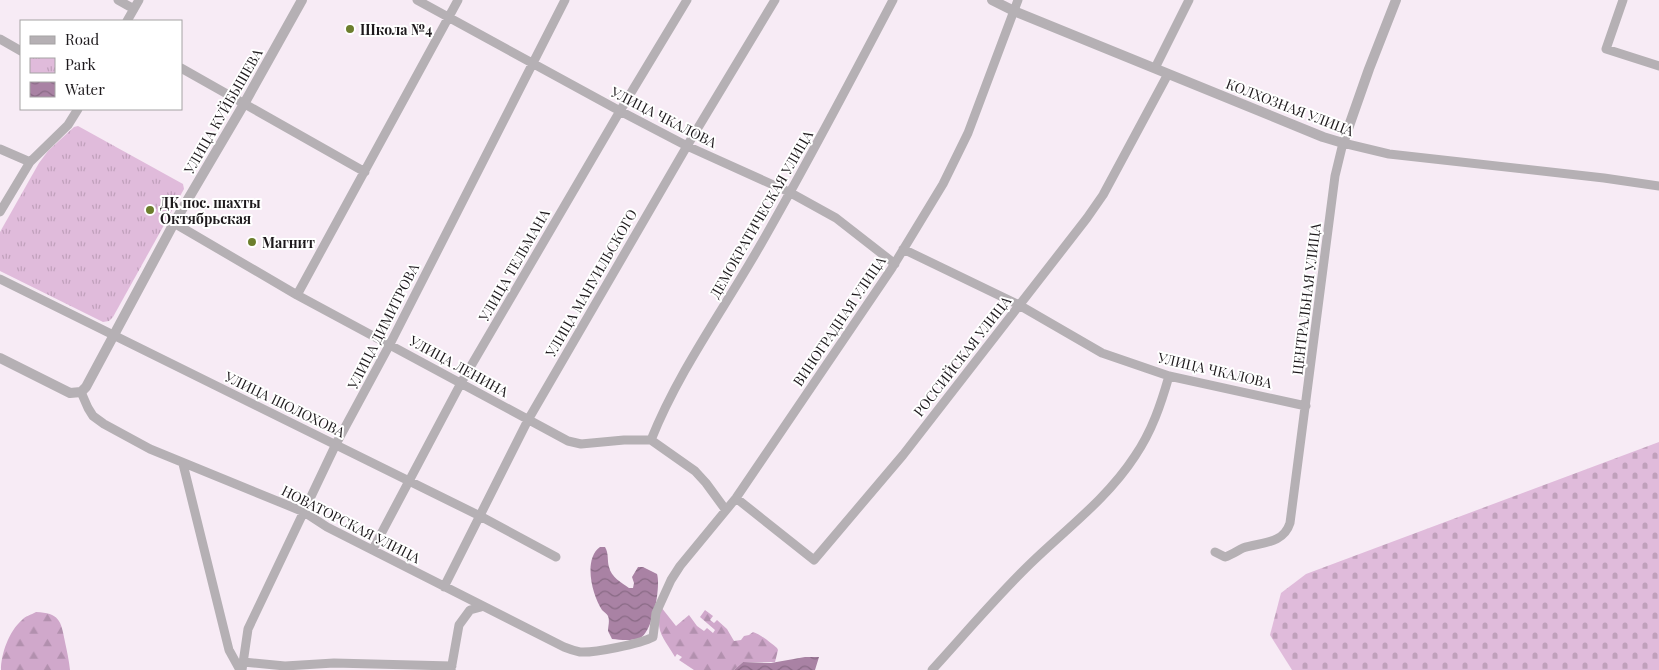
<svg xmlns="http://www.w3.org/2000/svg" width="1659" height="670" viewBox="0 0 1659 670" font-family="'Playfair Display',serif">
  <defs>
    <pattern id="forest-firs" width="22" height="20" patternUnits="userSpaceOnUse" patternTransform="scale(1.25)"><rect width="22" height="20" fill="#d0a8cb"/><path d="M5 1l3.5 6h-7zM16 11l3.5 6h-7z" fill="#b290ae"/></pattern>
    <pattern id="cemetery-stones" width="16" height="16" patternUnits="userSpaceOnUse" patternTransform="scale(1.25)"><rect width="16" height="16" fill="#e0bbdb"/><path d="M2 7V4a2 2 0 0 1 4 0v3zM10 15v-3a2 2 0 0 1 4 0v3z" fill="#c0a0bb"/></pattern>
    <pattern id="park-tufts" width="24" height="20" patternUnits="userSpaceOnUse" patternTransform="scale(1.25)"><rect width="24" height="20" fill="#e0bbdb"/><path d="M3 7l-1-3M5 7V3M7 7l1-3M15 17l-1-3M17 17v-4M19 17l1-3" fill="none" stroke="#c0a0bb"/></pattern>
    <pattern id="water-waves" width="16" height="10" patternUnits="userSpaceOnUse" patternTransform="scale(1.25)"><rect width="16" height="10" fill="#a982a4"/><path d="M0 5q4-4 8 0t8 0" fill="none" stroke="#896a85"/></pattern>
  </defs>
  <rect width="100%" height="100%" fill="#f7ebf5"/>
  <!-- forest -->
  <path fill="url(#forest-firs)" d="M661,607L676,626L689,615L697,626L704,631L707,628L713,633L715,630L700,617L705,610L713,616L710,620L714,623L717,620L727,629L734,641L741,640L744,636L749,635L753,632C760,634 771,643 777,648L778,650L775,662H743L734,670H694L679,660L682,657L677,654L675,657C663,636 655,633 661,607Z
    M36,612C59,613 61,620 65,642C67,651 69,661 70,670H1C1,654 9,631 22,620C25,616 31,615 36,612Z"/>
  <!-- cemetery -->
  <path fill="url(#cemetery-stones)" d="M1659,442V670H1292L1270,635L1281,593L1306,574Z"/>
  <!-- park -->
  <path fill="url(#park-tufts)" d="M78,126L183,184L184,189L113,317L109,321L103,322L0,271V232L39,163L48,151L74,127Z"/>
  <!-- water -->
  <path fill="url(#water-waves)" d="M600,547H605C609,554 607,560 609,567C611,577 622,583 629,588H633L634,583L632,577L638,567H643L657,574C661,586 653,632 640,638C632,641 621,640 612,639L608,631C608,626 610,621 608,616C607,614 604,612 602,610C592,595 583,559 600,547Z
    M805,657H819L815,670H734L743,662L771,663Z"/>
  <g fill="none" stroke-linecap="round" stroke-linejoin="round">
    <!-- minor -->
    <path stroke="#b5b0b4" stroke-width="9" d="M118,0L134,9
      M417,0L620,111L687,146L789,192L836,218L895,264
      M1623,0L1606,49L1659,66
      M127,21L139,0
      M0,39L21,51
      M181,68L365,172
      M1155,68L1189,0
      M0,149L30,162
      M0,212L30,162L68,125L78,109
      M174,223L297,295L568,441L581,444L624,440H651L695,471L706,483L725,509
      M903,249L1019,305L1102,353L1169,376L1306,406
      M0,279L480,516L556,557
      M297,295L458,0
      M81,392L88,408L93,416L104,424L150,449L304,512L327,527L564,647C569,649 575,651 580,652C594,653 640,644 653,637L656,613L671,580L680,566L736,498L892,268L943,184L968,133L1018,0
      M651,440C679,370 724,309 761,244C807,164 850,82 893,0
      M183,464L229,650L240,670
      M736,498L814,560L903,455L1087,218L1103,195L1168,74
      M373,549L461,383L620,111L687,0
      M1215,552L1225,557C1231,555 1237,551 1243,548C1260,542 1283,545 1290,523L1335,176L1343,143L1389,154L1604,178L1659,186
      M444,587L528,420L687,146L775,0
      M243,662L285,666L334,663L452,666
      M242,670L248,629L336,444L390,344L565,0
      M451,670L459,625L470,610L481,607
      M932,670C964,635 995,598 1030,564C1066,529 1107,499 1135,456C1152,431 1161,404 1169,376"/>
    <!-- tertiary -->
    <path stroke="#b5b0b4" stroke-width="10" d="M992,0L1014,11L1323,137L1343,143L1369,69L1396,0
      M0,358L70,393L81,392L86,387L174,223L244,104L302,0"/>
  </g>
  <!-- markers -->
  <g fill="#6c7e2d" stroke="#fff" stroke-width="2">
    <circle cx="350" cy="29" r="5"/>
    <circle cx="150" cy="210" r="5"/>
    <circle cx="252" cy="242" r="5"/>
  </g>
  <g text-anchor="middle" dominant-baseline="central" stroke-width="4" stroke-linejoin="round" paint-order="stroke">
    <!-- poi labels -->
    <g font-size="14" font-weight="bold" fill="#1d191c" stroke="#fff" text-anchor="start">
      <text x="360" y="29">Школа №4</text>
      <text x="160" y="202">ДК пос. шахты<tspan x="160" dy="16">Октябрьская</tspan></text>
      <text x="262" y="242">Магнит</text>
    </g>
    <!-- street labels -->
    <g font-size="14" fill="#1d191c" stroke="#fff">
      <text transform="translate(1290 107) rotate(21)">КОЛХОЗНАЯ УЛИЦА</text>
      <text transform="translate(223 111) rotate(-60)">УЛИЦА КУЙБЫШЕВА</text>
      <text transform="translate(664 117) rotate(27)">УЛИЦА ЧКАЛОВА</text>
      <text transform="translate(761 214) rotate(-60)">ДЕМОКРАТИЧЕСКАЯ УЛИЦА</text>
      <text transform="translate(514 265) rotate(-60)">УЛИЦА ТЕЛЬМАНА</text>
      <text transform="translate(591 283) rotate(-60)">УЛИЦА МАНУИЛЬСКОГО</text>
      <text transform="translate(1306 299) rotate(-83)">ЦЕНТРАЛЬНАЯ УЛИЦА</text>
      <text transform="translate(839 321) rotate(-56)">ВИНОГРАДНАЯ УЛИЦА</text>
      <text transform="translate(383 326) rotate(-63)">УЛИЦА ДИМИТРОВА</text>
      <text transform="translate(962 356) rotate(-52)">РОССИЙСКАЯ УЛИЦА</text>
      <text transform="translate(459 366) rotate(29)">УЛИЦА ЛЕНИНА</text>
      <text transform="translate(1215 370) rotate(13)">УЛИЦА ЧКАЛОВА</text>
      <text transform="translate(285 404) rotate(26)">УЛИЦА ШОЛОХОВА</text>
      <text transform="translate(351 524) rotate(27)">НОВАТОРСКАЯ УЛИЦА</text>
    </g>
  </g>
  <!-- legend -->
  <rect x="20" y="20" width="162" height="90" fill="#ffffff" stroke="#a5a3a4"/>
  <rect x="30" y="36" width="25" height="8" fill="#b5b0b4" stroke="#a5a3a4"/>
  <text x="65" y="45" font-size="15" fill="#1d191c">Road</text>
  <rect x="30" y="58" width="25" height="15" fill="url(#park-tufts)" stroke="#a5a3a4"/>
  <text x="65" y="70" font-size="15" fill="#1d191c">Park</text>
  <rect x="30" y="82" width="25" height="15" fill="url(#water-waves)" stroke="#a5a3a4"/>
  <text x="65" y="95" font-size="15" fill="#1d191c">Water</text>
</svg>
